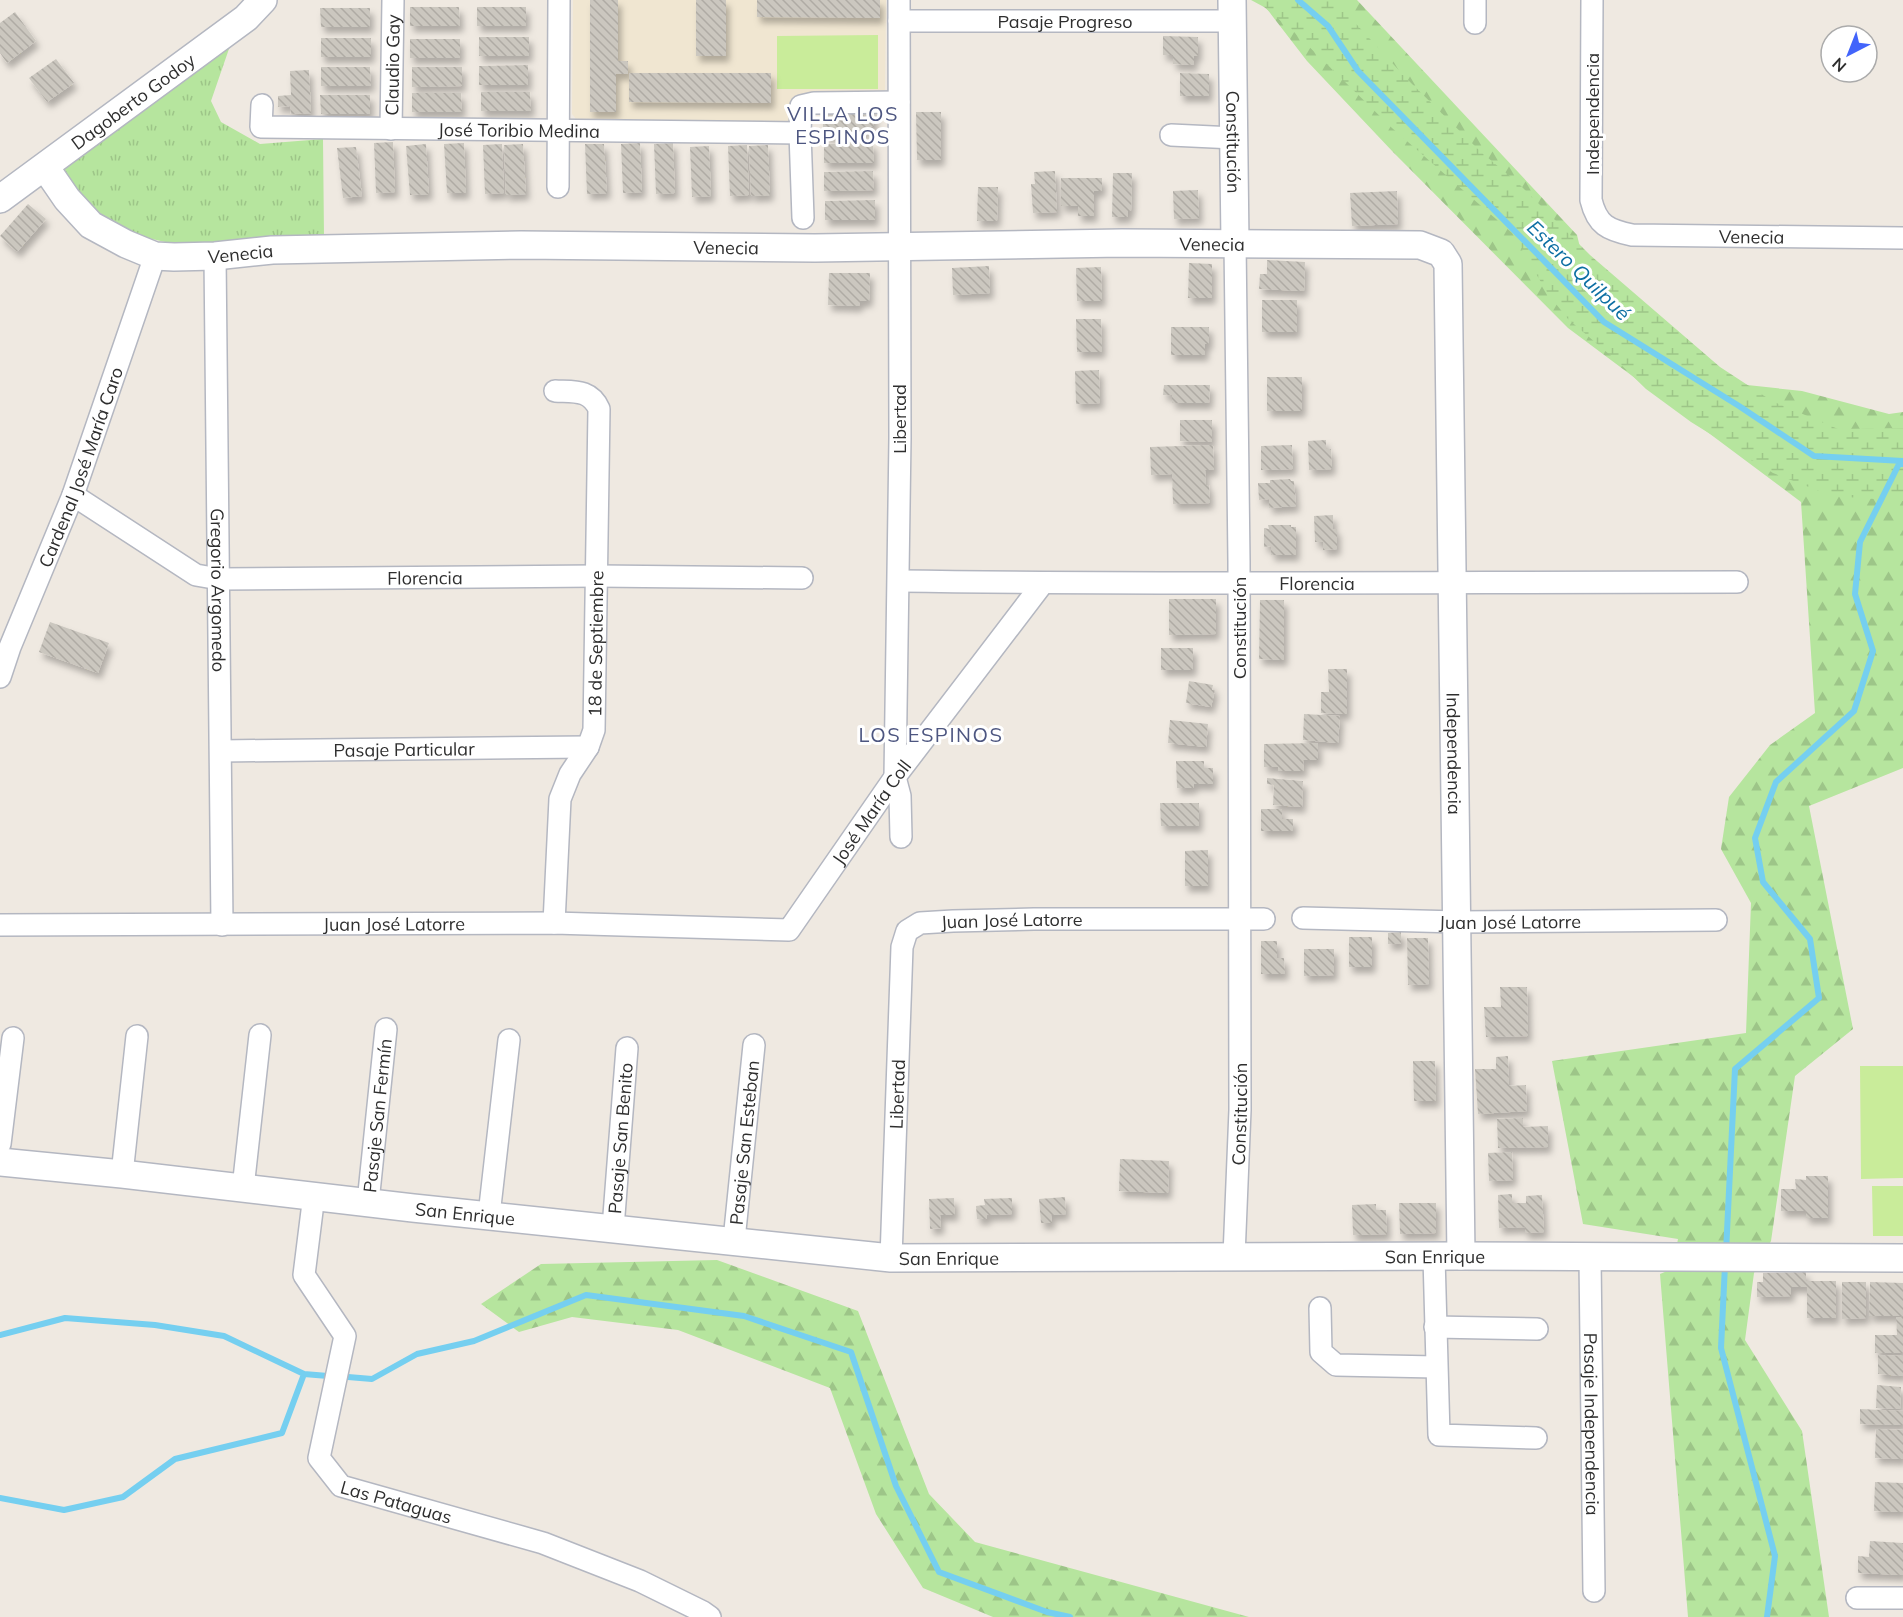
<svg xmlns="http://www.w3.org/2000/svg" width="1903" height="1617" viewBox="0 0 1903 1617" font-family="Mulish,sans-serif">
  <defs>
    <pattern id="grass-tufts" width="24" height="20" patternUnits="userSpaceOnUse" patternTransform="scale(1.5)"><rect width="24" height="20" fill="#b6e59e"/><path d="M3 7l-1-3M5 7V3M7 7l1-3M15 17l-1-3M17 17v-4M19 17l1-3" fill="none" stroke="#9dc588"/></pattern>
    <pattern id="forest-firs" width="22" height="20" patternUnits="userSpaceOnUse" patternTransform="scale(1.5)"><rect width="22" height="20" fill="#b6e59e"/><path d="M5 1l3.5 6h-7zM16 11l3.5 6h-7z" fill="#9dc588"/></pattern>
    <pattern id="wetland-marsh" width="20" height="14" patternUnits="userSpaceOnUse" patternTransform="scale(1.5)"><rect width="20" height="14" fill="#b6e59e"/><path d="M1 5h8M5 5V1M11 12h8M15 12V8" fill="none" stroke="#9dc588"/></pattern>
    <pattern id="building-back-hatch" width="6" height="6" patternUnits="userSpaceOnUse" patternTransform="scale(1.5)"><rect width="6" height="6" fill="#cbc7bf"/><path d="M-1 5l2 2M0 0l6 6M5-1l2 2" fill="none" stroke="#afaba4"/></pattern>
    <filter id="shadow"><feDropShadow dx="3.5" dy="6" stdDeviation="3" flood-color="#0004"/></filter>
  </defs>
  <rect width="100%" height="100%" fill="#efe9e1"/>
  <!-- education -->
  <path fill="#f0e6d1" d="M573,0H886L885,98L790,101L791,127L580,124L572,114Z"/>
  <!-- grass -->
  <path fill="url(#grass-tufts)" d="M231,43L211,101L221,122L260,144L323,139L324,236L178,245L135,235L101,214L75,190L64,168Z"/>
  <!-- forest -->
  <path fill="url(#forest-firs)" d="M1260,0H1357L1577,235L1593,300L1710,381L1802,391L1889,414L1903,412V768L1809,806L1853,1029L1795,1076L1771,1241L1754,1273L1745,1340L1802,1431L1829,1617H1688L1660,1274L1672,1269L1678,1239L1583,1224L1552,1061L1746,1033L1751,903L1721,849L1729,797L1770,745L1815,713L1801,502L1568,328L1393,152L1307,61Z
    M717,1260L858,1311L929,1494L975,1542L1249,1617H993L923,1588L876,1514L830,1388L678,1330L572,1317L519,1332L481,1304L541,1264Z"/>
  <!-- wetland -->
  <path fill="url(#wetland-marsh)" d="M1251,0H1334L1407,79L1481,152L1518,183L1590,255L1720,367L1772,401L1838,429L1903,428V501L1832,496L1773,473L1691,422L1646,389L1617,361L1568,319L1548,294L1512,233L1392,128L1291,29L1264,7Z"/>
  <!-- pitch -->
  <path fill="#c9ec9a" d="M878,35V89H777V36Z
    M1860,1066H1903V1178L1861,1179Z
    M1872,1186H1903V1236H1873Z"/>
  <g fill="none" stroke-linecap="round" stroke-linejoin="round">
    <!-- stream -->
    <path stroke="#75cff0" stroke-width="6" d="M1298,0L1328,26L1358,71L1604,322L1739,406L1814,456L1903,461
      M1726,1252L1735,1069L1819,998L1810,939L1763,882L1755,838L1776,782L1854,711L1873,651L1855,594L1860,542L1899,464H1903
      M1725,1265L1721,1348L1775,1556L1767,1617
      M0,1335L65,1318L155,1325L224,1336L304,1374L328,1376
      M348,1377L372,1379L417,1354L474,1341L586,1295L744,1316L851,1352L896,1486L939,1572L1047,1612L1070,1617
      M0,1498L64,1510L123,1497L175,1459L282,1433L304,1374"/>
  </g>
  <!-- building -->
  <path fill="url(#building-back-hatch)" filter="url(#shadow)" d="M590,0H618V61H628V74H616V112H590Z
    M696,0H726V56H696Z
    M757,0H880V18L757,17Z
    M410,7H459L460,26H410Z
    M477,7H526V26H477Z
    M320,8H370V27H321Z
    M15,12L36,41L7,63L0,53V23Z
    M1163,36L1198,37V56H1194V65L1173,64V55H1163Z
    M479,37H529V56H479Z
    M321,38H371V57H321Z
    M410,39H460V58H410Z
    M56,59L74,83L47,102L29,78Z
    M528,65V85H479V66Z
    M321,67H370L371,86H321Z
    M412,67H462V86L412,87Z
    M309,70L311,113L291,114L290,106L278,107V96L291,95L290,71Z
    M629,73H771V103L629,102Z
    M1180,73L1209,74V96H1180Z
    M481,92H530L531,111H481Z
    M412,93H461L462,112H412Z
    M320,95H370V114H321Z
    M823,108H874V127H865L864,136H823Z
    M916,112H941V160H917Z
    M393,142L395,192L376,193L374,143Z
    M464,143L466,193H447L444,144Z
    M640,143L642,192L623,193L621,144Z
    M673,143L675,193L656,194L654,144Z
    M873,143L874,163H824V144Z
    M426,144L429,194L410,195L406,146Z
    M502,144L504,193L485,194L483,145Z
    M523,144L526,194L506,195L504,145Z
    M585,144H604L607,193L587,194Z
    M747,145L749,195L730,196L728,146Z
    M768,145L770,195L751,196L749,146Z
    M709,146L711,196L692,197L690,147Z
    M356,147L362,196L343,198L337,148Z
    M873,171L874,190L824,191V172Z
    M1055,171L1057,212L1033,213L1031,184H1035L1034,172Z
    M1113,173H1132L1131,211H1128V217H1112Z
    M1061,178H1102V191H1094V216H1078V206H1061Z
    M978,187H998L997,221H977Z
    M1198,190L1199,218L1174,219L1173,191Z
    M1397,191L1398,224L1352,226L1350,193Z
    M875,200V220H825V201Z
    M28,204L46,219L17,252L0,236Z
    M1267,260L1305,262L1304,291L1259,289L1260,274H1267Z
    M1189,263L1212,264V298H1188Z
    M989,266L990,293L953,295L952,268Z
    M1101,267L1102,301H1077L1076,268Z
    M829,273H870L869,301H860L859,306L828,305Z
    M1262,300H1297V332H1262Z
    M1076,319H1101L1102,352H1077Z
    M1171,327H1209V344H1205V355H1171Z
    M1099,370L1100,403L1076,404L1075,371Z
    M1267,377H1302V411H1267Z
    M1164,385H1210L1209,403H1172V395H1163Z
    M1180,420H1212V442L1180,441Z
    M1326,440V449H1331L1332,469L1309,470L1308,441Z
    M1213,445L1214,470H1205L1206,485H1209L1210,503L1173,504L1172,474L1151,475L1150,447Z
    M1292,445L1293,469L1261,470V446Z
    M1290,479L1291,481H1294L1296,506L1269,508V499L1259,500L1258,483H1270V480Z
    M1333,515V529H1337V549L1323,550V542H1315L1314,516Z
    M1268,525H1291V527H1296V555H1271V546L1264,547V528L1269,529Z
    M1169,599H1216V634L1169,635Z
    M1260,600H1284V660L1259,659Z
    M50,622L109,643L98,673L39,652Z
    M1161,648H1193V670H1161Z
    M1328,669H1347V714L1321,713V692H1329Z
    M1189,681L1213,685L1212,690H1215L1211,707L1186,703Z
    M1304,714L1340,716L1338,743L1303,740Z
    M1170,720L1208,724L1206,747L1168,743Z
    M1318,743V760H1303L1304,771H1278V767H1264V744Z
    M1176,761H1204V768H1213V784H1194L1193,788H1177Z
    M1267,778L1303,781L1302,807L1273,805L1274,785L1267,784Z
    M1160,803H1199V826H1161Z
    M1261,809H1282V819H1293V831H1261Z
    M1208,850V886H1185V851Z
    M1401,932V944H1388V933Z
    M1349,937H1372V967H1349Z
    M1407,938H1428L1429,984L1408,985Z
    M1261,941H1277V958H1284L1285,974H1261Z
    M1304,949H1334V975L1304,976Z
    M1500,987H1527L1528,1036L1486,1037L1484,1007H1501Z
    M1508,1056L1509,1086L1526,1085L1527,1111L1478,1114L1475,1069H1496V1057Z
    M1413,1061H1435L1436,1101H1414Z
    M1523,1118V1127L1548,1126V1147L1498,1148L1497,1119Z
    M1512,1152L1513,1180L1489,1181L1488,1153Z
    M1120,1159L1169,1161L1168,1193L1119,1191Z
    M1806,1176H1828V1218H1806V1211H1781V1189H1796L1795,1179L1806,1180Z
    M1512,1194V1203H1526V1196L1542,1195L1544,1232L1525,1233V1227L1499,1228L1498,1195Z
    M1065,1197L1066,1214L1051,1215L1052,1223H1041L1039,1199Z
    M954,1198L955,1215H940L941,1228L930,1229L929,1199Z
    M1012,1198V1214L987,1215V1219H977L976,1206L985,1205L984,1199Z
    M1399,1203H1436V1233L1400,1234Z
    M1376,1204V1210H1386L1387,1234L1353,1235L1352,1205Z
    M1806,1272V1281H1836V1318H1807V1287H1791V1296L1757,1297V1282H1763V1273Z
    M1842,1282H1866V1318L1842,1319Z
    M1870,1282L1903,1283V1316H1869Z
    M1896,1317H1903V1353H1875V1335H1897Z
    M1878,1355L1903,1356V1376L1878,1374Z
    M1877,1385L1901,1387L1900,1409L1876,1408Z
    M1860,1409L1903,1411V1425L1860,1424Z
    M1876,1429L1903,1430V1459L1875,1458Z
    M1875,1482L1903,1483V1512L1874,1511Z
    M1870,1541L1903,1543V1575L1858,1573V1556L1869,1557Z"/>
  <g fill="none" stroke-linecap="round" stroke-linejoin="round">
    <defs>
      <g id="minor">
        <path d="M899,0L900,438L895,777L900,796L901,837"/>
        <path id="s1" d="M1592,0L1591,200C1597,225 1608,230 1632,235L1903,238"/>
        <path id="s2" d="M899,21H1232"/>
        <path d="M1475,23V0"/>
        <path id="s3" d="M262,105L261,127L800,133L801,106L814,103L899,102"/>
        <path id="s4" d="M391,129L393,0"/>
        <path d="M800,133L803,218"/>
        <path d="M1171,135L1234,138"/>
        <path d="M558,187L559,0"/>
        <path id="s5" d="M215,256L222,925"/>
        <path id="s6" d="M73,495L196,575L219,579L597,576L802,578"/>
        <path id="s7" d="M899,581C1178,585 1458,582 1737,582"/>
        <path id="s8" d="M0,677L10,647L73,495L155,256"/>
        <path id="s9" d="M221,751L588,747"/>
        <path id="s10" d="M1303,918L1458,922L1716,920"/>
        <path id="s11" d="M554,923L560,799L570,774L588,747L594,730L599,409C590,389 574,392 555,391"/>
        <path id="s12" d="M0,925L554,923L789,930L895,777L1043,583"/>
        <path d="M0,1144L13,1038"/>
        <path d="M122,1174L137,1036"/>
        <path d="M243,1188L260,1035"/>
        <path id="s13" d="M314,1195L304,1275L345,1336L319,1458L341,1486L543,1543L640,1581L703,1612L710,1617"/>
        <path id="s14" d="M368,1202L386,1029"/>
        <path d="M489,1215L509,1040"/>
        <path id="s15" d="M613,1228L627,1048"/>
        <path id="s16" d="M734,1240L754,1045"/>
        <path id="s17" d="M1234,1256L1240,1110L1239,561L1235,243"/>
        <path d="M1434,1257L1439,1435L1536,1438"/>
        <path id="s18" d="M891,1258L902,947L907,931L920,923L953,921L1034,919H1264"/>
        <path id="s19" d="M1590,1258L1594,1591"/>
        <path d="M1320,1308L1321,1352L1336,1365L1436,1367"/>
        <path d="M1435,1327L1537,1329"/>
        <path d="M1857,1598H1903"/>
      </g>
      <g id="tertiary">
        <path id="s20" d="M1232,0L1235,243"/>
        <path id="s21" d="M45,167L67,199L91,225L126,244L155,256L174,257L215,256L272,250L521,245L815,248L1122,243L1420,245L1441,253L1448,264L1461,1256"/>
        <path id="s22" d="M0,199L246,18L263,0"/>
        <path id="s23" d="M0,1162L122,1174L413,1208L891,1258L1461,1256L1903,1258"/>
      </g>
    </defs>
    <!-- minor casing -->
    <use href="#minor" stroke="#b4b7c1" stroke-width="24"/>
    <!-- tertiary casing -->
    <use href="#tertiary" stroke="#b4b7c1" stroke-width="30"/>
    <!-- minor -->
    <use href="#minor" stroke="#fff" stroke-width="21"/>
    <!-- tertiary -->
    <use href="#tertiary" stroke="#fff" stroke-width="27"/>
  </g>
  <g text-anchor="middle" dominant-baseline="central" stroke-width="6" stroke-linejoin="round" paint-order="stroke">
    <!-- street labels -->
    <g font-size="18" fill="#2e2e2e" stroke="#fff">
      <text stroke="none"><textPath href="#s2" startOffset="166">Pasaje Progreso</textPath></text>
      <text stroke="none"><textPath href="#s4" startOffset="64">Claudio Gay</textPath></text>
      <text stroke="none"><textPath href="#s22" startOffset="165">Dagoberto Godoy</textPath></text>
      <text transform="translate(1592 114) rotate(-90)">Independencia</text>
      <text stroke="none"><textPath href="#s3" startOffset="280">José Toribio Medina</textPath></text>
      <text stroke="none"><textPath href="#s20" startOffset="142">Constitución</textPath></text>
      <text stroke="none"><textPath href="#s1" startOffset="378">Venecia</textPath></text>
      <text stroke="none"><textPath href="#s21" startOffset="1203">Venecia</textPath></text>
      <text stroke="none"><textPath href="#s21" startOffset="717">Venecia</textPath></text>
      <text stroke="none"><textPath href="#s21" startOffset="231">Venecia</textPath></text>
      <text transform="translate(899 419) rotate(-90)">Libertad</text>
      <text stroke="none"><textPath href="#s8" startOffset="225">Cardenal José María Caro</textPath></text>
      <text stroke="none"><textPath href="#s6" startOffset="376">Florencia</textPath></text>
      <text stroke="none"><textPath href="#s7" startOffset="418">Florencia</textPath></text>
      <text stroke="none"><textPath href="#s5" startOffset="334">Gregorio Argomedo</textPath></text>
      <text transform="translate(1239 628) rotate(-90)">Constitución</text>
      <text stroke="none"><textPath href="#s11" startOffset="288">18 de Septiembre</textPath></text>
      <text stroke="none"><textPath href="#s9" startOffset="183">Pasaje Particular</textPath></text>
      <text stroke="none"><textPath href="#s21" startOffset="1936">Independencia</textPath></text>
      <text stroke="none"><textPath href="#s12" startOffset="933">José María Coll</textPath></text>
      <text stroke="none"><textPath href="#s18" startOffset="435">Juan José Latorre</textPath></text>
      <text stroke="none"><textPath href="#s10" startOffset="207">Juan José Latorre</textPath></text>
      <text stroke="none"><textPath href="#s12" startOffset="394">Juan José Latorre</textPath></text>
      <text stroke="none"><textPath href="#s18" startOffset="164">Libertad</textPath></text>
      <text stroke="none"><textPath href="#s17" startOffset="142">Constitución</textPath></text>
      <text stroke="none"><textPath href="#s14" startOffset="87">Pasaje San Fermín</textPath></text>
      <text stroke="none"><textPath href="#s15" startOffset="90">Pasaje San Benito</textPath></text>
      <text stroke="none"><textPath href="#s16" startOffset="98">Pasaje San Esteban</textPath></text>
      <text stroke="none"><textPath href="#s23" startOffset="468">San Enrique</textPath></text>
      <text stroke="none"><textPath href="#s23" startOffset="1440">San Enrique</textPath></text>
      <text stroke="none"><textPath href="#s23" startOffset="954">San Enrique</textPath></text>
      <text stroke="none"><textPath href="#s19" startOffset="166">Pasaje Independencia</textPath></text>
      <text stroke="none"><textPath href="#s13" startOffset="372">Las Pataguas</textPath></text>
    </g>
    <!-- neighbourhood labels -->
    <g font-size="20" letter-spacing="1.5" fill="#4d5680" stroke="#fff">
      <text x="843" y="113">VILLA LOS<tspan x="843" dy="23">ESPINOS</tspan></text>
      <text x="931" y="734">LOS ESPINOS</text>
    </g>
    <!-- water labels -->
    <g font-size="20" font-style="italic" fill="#0d6fa3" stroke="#fff">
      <text transform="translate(1579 270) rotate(44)">Estero Quilpué</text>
    </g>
  </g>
  <!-- north arrow -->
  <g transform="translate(1849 54) rotate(222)"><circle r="28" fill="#ffffff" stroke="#ababab" stroke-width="1.5"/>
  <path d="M0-4.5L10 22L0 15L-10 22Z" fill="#4264fb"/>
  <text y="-9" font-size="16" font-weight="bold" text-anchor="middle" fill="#2e2e2e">N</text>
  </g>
</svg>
